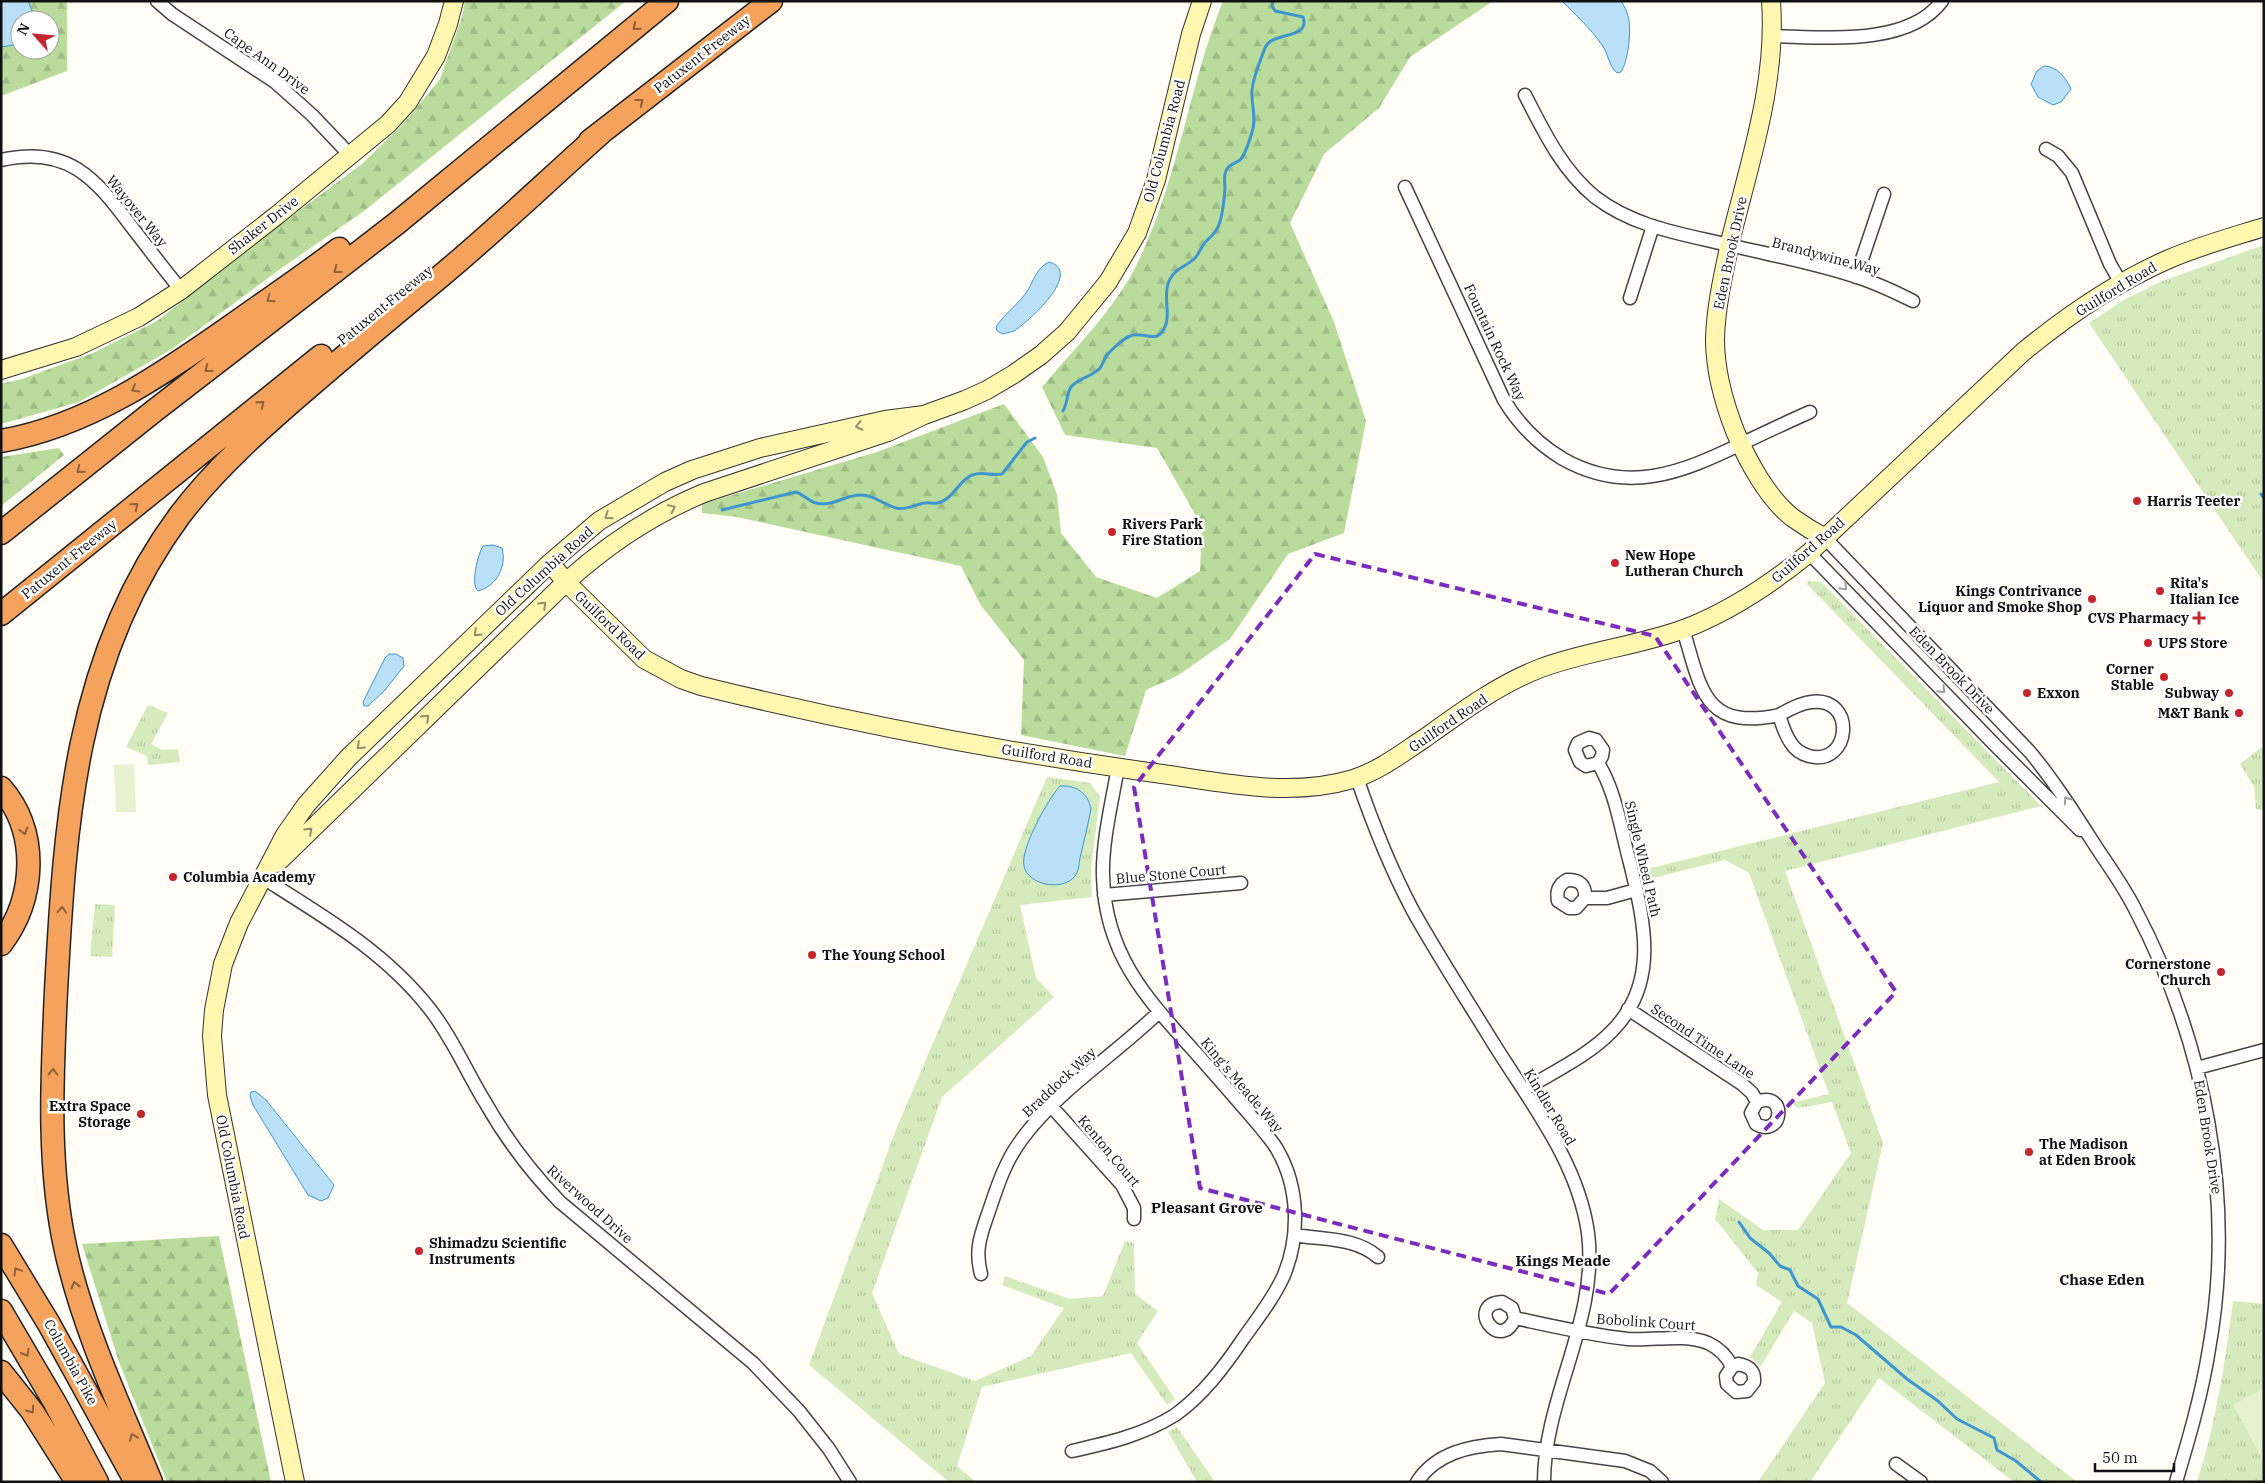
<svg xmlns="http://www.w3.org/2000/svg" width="2265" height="1483" viewBox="0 0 2265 1483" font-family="'IBM Plex Serif',serif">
  <defs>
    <pattern id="forest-firs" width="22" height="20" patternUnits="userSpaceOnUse" patternTransform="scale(1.25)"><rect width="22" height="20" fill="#b9dc9c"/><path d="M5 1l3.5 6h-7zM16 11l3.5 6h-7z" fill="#9ebc85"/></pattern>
    <pattern id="park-tufts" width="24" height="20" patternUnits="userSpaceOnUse" patternTransform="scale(1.25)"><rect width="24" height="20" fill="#d5ebbd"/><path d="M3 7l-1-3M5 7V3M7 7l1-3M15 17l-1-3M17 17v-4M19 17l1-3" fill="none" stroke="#b6c8a1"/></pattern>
  </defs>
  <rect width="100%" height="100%" fill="#fffdf5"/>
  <!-- forest -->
  <path fill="url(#forest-firs)" fill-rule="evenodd" d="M1,1H67V71L1,96ZM20,20H50V50H20Z
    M465,1H626L364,211L283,267L172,349L79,402L1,424V384L22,379L93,353L157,321L277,227L362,164L403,124L440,79L462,17Z
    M1223,1H1493L1410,57L1379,108L1324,154L1290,223L1334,322L1366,421L1344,533L1288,554L1230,639L1177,676L1146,690L1125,756L1021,735L1024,660L980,604L961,566L737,517L702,513V504L877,452L1004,404L1043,457L1057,495L1061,533L1096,577L1157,598L1200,571L1202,526L1157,448L1065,435L1042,387C1074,349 1112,312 1135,268C1178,183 1188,88 1223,1Z
    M59,448L64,455L1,506V457Z
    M219,1236L271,1482H167L119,1362L82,1244Z"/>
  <!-- park -->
  <path fill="url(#park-tufts)" d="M2264,245V583L2089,323L2124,300L2162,281Z
    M1809,581L1821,582L2041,806L1785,871L1883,1143L1847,1303L2077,1482H2014L1879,1378L1810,1482H1758L1825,1383L1812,1323L1794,1311L1761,1366L1750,1357L1782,1302L1756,1285L1758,1273L1715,1219L1719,1199L1763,1230H1798L1851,1153L1832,1102L1798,1108L1791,1103L1829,1094L1749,873L1725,860L1645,880L1643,870L1999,782L1807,584Z
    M148,705L168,713L151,744L162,750L178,749L180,762L148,765L147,756L126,747Z
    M2264,745V811L2256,809L2254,787L2240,764Z
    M1047,777L1090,783L1100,797L1091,868L1092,897L1020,905L1036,978L1054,997L942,1097L872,1293L899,1354L975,1381L1031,1356L1064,1308L1002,1285L1005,1276L1070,1299L1103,1296L1125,1241L1134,1243L1135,1294L1158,1311L1137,1343L1175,1399L1167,1405L1131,1353L982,1387L957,1466L976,1482H949L809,1365L897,1127Z
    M95,904L115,905L112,957L90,956Z
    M2233,1301L2264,1304V1482H2197C2216,1423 2225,1363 2233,1301Z
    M1177,1427L1215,1482H1197L1168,1432Z"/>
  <!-- pitch -->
  <path fill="#e6f2cf" d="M134,764L136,812H116L114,765Z
    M2264,1388V1462L2233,1405Z"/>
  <!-- water -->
  <path fill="#b9e0f7" stroke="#3f96cf" d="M1,1H28L36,20H20V44L1,47Z
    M1562,1H1621C1624,6 1627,11 1628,16C1632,29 1628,62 1621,72L1617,73C1608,65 1609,55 1602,45C1591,29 1576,15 1562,1Z
    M2044,66C2057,66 2066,78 2071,89L2061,102L2053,105L2038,97L2031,84L2037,71Z
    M1049,262C1084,272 1028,322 1014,331C1011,332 1006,333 1003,334L997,331L996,327C1004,314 1019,304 1028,290C1034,279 1037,268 1049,262Z
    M493,545L502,548C507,566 497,586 478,591C470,585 478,554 483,546Z
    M389,654H396L403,658L404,666L385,690L368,706H364L363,702L385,658Z
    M1060,786C1076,785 1088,793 1091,809C1088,825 1084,841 1080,858C1079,862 1079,869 1077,873C1068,892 1028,887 1024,866C1020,849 1048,799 1060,786Z
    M255,1091L266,1100L334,1185L328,1198L321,1201L308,1195L253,1105L250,1096L251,1092Z"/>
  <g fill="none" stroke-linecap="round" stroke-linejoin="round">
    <!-- stream -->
    <path stroke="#3f96cf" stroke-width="3" d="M1063,411C1068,402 1067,392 1071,387C1078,378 1092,377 1100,368C1103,364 1104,359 1107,355C1112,349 1123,339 1130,336C1141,330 1156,345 1164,329C1172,315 1162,296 1169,281C1175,268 1184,268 1194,259C1198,256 1199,251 1202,247C1206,239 1215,235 1218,227C1223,216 1224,201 1225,189C1225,184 1224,179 1225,174C1227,164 1233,165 1240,160C1245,155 1250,139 1252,132C1257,119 1251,104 1252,91C1253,76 1260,62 1265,48C1271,31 1311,40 1303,17L1275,11L1272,6L1273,1
      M2261,494L2264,498
      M722,510L796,492C802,494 807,499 813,502C830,509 844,495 860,495C875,495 882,504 896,508C906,511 915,504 925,503C929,502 933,504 937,503C952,501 959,480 972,475C982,471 991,476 1002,474L1027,442L1035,438
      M1739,1222L1750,1238L1769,1253L1780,1266L1790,1270L1798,1286L1818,1299L1831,1327H1841L1856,1335L1907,1379L1938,1401L1957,1419L1994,1438L1997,1450L2016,1461L2041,1482"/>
    <defs>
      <path id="street" d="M157,1L172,14L275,82L312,115L350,155
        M1773,36C1823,37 1908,47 1942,1
        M1525,95C1544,132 1562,170 1595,197C1634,227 1682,234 1729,245C1771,255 1816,263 1857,277C1876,283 1895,292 1913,301
        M2046,149L2058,156L2072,173L2110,264L2121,283
        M1,160C68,145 95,178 131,226C148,248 164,269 181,290
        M1405,187L1504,400C1519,425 1538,444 1563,459C1627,495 1681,473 1741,444C1764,433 1787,422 1810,412
        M1856,277L1884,194
        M1630,298L1653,226
        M1825,538L2030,752C2054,781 2073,811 2093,842C2107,864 2123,885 2135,909C2205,1042 2236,1199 2209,1349C2202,1394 2189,1438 2176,1482
        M1809,553L1995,745L2080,830
        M1683,629C1701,688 1703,731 1779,715C1782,724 1785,735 1791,743C1795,750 1802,754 1809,756C1851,767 1857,696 1811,702C1800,703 1788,710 1779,715
        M1357,778C1372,822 1390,867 1412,909C1437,954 1465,997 1492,1041C1529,1101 1578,1161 1588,1233C1599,1319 1544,1397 1544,1482
        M263,878C323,916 384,951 429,1008C452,1037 466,1071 485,1102C506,1139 531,1172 560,1202L753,1363L799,1411L829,1449L850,1482
        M1104,895L1241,883
        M1585,898C1586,886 1580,879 1567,880C1558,885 1556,891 1558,901L1569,908H1576L1585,898H1607L1636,890
        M1628,1009L1742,1084L1752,1093L1757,1102L1751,1113L1756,1124C1783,1139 1788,1090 1757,1102
        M2197,1068L2264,1050
        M1524,1090C1553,1072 1588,1056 1612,1031C1660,983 1644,921 1630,863C1621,830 1616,792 1598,763L1602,756L1603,750L1596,740L1589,738L1578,743L1575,750L1580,762L1586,766L1598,763
        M1051,1106L1122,1185L1134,1208V1219
        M1295,1235C1323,1240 1355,1237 1378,1257
        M981,1274C974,1248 982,1232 990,1208C998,1184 1006,1160 1022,1139C1057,1091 1116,1054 1159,1012
        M1515,1318C1500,1354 1465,1304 1502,1302L1512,1308L1515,1318C1552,1326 1590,1335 1628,1339C1655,1341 1682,1333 1708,1343C1719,1348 1727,1356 1732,1367L1738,1364C1749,1366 1755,1370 1754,1382L1747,1391L1736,1392L1727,1384L1726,1376L1732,1367
        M1072,1451C1108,1443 1143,1435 1175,1415C1203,1395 1224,1367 1243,1339C1257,1319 1274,1298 1284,1275C1300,1236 1299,1188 1278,1151C1274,1143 1267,1136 1262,1129C1240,1103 1218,1078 1195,1052C1146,998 1105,954 1103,876C1102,842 1112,802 1118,767
        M1896,1464L1921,1482
        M1417,1482C1436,1453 1469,1446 1501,1444L1625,1461L1650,1471L1662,1482"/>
      <path id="secondary" d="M1771,1C1777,82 1750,161 1731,238C1724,272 1716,304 1715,339C1715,369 1724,403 1735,431C1747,460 1768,499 1793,518C1803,525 1814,532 1825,538
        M1,370L76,347L139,317L181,290L276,216L388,124L408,102L436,56L448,24L454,1
        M550,563L566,582L644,659L681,679L701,686C849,722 998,751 1148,772C1216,781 1286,799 1353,779C1379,771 1402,753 1425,738C1461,712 1499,684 1541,668C1587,651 1637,646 1684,629C1731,611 1771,584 1809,553L2023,352C2068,315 2116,282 2169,259C2199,246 2232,237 2264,227
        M277,863L566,582C608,544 651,515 704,493L888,432L924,415L965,400L987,390L1014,374L1041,355L1067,332L1108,282L1137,233L1156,180L1191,34L1202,1
        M295,1482L217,1095L212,1036L214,1010L223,964L239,923L285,835L306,805L348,758L550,563L599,521L665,482L692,470L760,448L885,420L924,415"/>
      <path id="highway" d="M590,141L771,1
        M1,441C88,426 163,374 234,324C269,299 305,275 339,249
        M1,533L154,411L397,223L667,1
        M1,614L321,356
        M1,788C40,833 35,899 1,944
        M1,1245L49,1324L136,1482
        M1,1311L55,1403L97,1482
        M1,1372L32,1411L77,1482
        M151,1482C120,1406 84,1331 66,1251C47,1166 52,1078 56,991C65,822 75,656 180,515C215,469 259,430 303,392C347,354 391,317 436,280C493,233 547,181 602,132"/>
    </defs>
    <!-- street casing -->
    <use href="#street" stroke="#444" stroke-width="15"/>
    <!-- secondary casing -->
    <use href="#secondary" stroke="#333" stroke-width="20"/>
    <!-- highway casing -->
    <use href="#highway" stroke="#222" stroke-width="25"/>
    <!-- street -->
    <use href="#street" stroke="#fff" stroke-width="12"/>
    <!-- secondary -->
    <use href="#secondary" stroke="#fff6b0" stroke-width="18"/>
    <!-- highway -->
    <use href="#highway" stroke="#f5a25d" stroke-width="22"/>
  </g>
  <!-- one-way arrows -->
  <defs><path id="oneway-chevron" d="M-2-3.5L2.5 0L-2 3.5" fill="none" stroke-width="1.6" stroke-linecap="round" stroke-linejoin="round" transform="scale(1.25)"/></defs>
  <g stroke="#8e613b">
    <use href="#oneway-chevron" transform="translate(636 27) rotate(140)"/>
    <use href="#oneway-chevron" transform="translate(640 102) rotate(-38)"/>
    <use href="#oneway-chevron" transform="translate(337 270) rotate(142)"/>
    <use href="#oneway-chevron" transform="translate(270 299) rotate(145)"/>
    <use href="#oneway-chevron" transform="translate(208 369) rotate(142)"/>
    <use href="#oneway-chevron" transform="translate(135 389) rotate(150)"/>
    <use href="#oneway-chevron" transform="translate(261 404) rotate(-39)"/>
    <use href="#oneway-chevron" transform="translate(80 470) rotate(141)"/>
    <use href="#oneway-chevron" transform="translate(135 506) rotate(-39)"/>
    <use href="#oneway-chevron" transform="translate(24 831) rotate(74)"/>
    <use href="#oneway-chevron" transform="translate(62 910) rotate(-86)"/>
    <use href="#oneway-chevron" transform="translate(53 1072) rotate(-88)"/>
    <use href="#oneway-chevron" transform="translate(17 1271) rotate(-121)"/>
    <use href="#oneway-chevron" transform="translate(75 1285) rotate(-104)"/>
    <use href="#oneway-chevron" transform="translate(26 1353) rotate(60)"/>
    <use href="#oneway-chevron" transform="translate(31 1410) rotate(54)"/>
    <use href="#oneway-chevron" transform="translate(133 1437) rotate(-112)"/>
  </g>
  <g stroke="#948f68">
    <use href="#oneway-chevron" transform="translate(859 426) rotate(168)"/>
    <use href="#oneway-chevron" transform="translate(672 508) rotate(-26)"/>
    <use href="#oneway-chevron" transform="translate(608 516) rotate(147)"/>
    <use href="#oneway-chevron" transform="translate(543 605) rotate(-44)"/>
    <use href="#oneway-chevron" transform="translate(477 633) rotate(136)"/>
    <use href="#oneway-chevron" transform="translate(426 718) rotate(-44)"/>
    <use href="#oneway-chevron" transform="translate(360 746) rotate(136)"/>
    <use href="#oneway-chevron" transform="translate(309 831) rotate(-43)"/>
  </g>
  <g stroke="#a0a0a0">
    <use href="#oneway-chevron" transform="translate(1844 587) rotate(45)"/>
    <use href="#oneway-chevron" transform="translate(1942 690) rotate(47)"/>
    <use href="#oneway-chevron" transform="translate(2067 800) rotate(-125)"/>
  </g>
  <!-- marked area -->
  <path fill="none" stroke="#7b2cbf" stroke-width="4" stroke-dasharray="10 6" stroke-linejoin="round" d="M1315,554L1655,636L1896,992L1609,1294L1200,1188L1134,787Z"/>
  <!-- markers -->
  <g fill="#c4262e" stroke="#fff" stroke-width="2">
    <circle cx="2137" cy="501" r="5"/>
    <circle cx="1112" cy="532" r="5"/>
    <circle cx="1615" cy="563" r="5"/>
    <circle cx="2160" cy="591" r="5"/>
    <circle cx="2092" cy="599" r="5"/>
    <path d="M2196.5 610.5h5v5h5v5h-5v5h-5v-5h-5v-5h5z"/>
    <circle cx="2148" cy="643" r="5"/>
    <circle cx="2164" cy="677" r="5"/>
    <circle cx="2027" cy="693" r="5"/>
    <circle cx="2229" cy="693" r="5"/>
    <circle cx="2239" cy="713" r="5"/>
    <circle cx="173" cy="877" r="5"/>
    <circle cx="812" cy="955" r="5"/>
    <circle cx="2221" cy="972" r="5"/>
    <circle cx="141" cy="1114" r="5"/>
    <circle cx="2029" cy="1152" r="5"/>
    <circle cx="419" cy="1251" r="5"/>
  </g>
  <g text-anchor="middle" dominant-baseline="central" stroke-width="5" stroke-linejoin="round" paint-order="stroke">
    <!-- street labels -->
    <g font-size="14" fill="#111" stroke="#fff">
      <text transform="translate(702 54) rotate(-38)">Patuxent Freeway</text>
      <text transform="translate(267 61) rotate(36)">Cape Ann Drive</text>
      <text transform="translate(1164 141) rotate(-75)">Old Columbia Road</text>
      <text transform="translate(137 211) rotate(51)">Wayover Way</text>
      <text transform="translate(263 225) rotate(-38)">Shaker Drive</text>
      <text transform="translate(1730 253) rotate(-78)">Eden Brook Drive</text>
      <text transform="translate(1826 256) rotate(15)">Brandywine Way</text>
      <text transform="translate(2116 289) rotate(-31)">Guilford Road</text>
      <text transform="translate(385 305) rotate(-39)">Patuxent Freeway</text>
      <text transform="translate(1495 342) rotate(65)">Fountain Rock Way</text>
      <text transform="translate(1808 550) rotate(-41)">Guilford Road</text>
      <text transform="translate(69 559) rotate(-39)">Patuxent Freeway</text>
      <text transform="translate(544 571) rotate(-42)">Old Columbia Road</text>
      <text transform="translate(610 625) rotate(44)">Guilford Road</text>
      <text transform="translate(1952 670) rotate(46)">Eden Brook Drive</text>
      <text transform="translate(1448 723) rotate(-34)">Guilford Road</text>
      <text transform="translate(1047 756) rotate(9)">Guilford Road</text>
      <text transform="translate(1643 859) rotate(77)">Single Wheel Path</text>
      <text transform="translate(1171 874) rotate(-5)">Blue Stone Court</text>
      <text transform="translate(1703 1041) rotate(34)">Second Time Lane</text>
      <text transform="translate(1059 1082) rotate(-43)">Braddock Way</text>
      <text transform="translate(1242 1085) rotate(50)">King's Meade Way</text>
      <text transform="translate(1550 1107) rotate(59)">Kindler Road</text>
      <text transform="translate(2208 1137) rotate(81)">Eden Brook Drive</text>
      <text transform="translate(1109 1151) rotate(50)">Kenton Court</text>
      <text transform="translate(233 1177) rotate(79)">Old Columbia Road</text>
      <text transform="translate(590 1204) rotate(42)">Riverwood Drive</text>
      <text transform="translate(1646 1322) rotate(4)">Bobolink Court</text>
      <text transform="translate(71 1362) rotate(61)">Columbia Pike</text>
    </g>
    <!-- poi labels -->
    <g font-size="14" font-weight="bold" fill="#111" stroke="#fff" text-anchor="start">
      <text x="2147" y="501">Harris Teeter</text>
      <text x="1122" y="524">Rivers Park<tspan x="1122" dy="16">Fire Station</tspan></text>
      <text x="1625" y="555">New Hope<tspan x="1625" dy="16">Lutheran Church</tspan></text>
      <text x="2170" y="583">Rita's<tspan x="2170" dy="16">Italian Ice</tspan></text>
      <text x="2082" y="591" text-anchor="end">Kings Contrivance<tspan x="2082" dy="16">Liquor and Smoke Shop</tspan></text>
      <text x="2189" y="618" text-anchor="end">CVS Pharmacy</text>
      <text x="2158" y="643">UPS Store</text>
      <text x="2154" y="669" text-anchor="end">Corner<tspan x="2154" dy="16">Stable</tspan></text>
      <text x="2037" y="693">Exxon</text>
      <text x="2219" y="693" text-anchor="end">Subway</text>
      <text x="2229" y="713" text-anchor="end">M&amp;T Bank</text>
      <text x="183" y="877">Columbia Academy</text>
      <text x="822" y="955">The Young School</text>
      <text x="2211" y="964" text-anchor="end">Cornerstone<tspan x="2211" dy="16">Church</tspan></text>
      <text x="131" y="1106" text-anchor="end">Extra Space<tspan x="131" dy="16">Storage</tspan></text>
      <text x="2039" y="1144">The Madison<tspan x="2039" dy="16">at Eden Brook</tspan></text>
      <text x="429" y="1243">Shimadzu Scientific<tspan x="429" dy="16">Instruments</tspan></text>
    </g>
    <!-- neighbourhood labels -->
    <g font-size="15" font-weight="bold" fill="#111" stroke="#fff">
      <text x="1207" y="1207">Pleasant Grove</text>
      <text x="1563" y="1260">Kings Meade</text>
      <text x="2102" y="1279">Chase Eden</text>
    </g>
  </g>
  <!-- border -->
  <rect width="2265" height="1483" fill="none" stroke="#111111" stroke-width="5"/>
  <!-- north arrow -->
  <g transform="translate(35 35) rotate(297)"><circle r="24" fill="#ffffff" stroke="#a0a0a0"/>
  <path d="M0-4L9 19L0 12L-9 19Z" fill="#c4262e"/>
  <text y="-8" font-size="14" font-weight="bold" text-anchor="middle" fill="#111111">N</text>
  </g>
  <!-- scale -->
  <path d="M2095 1463v8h79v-8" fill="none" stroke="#111111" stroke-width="2.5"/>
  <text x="2102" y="1463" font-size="15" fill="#111111" stroke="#ffffff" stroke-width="4" paint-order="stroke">50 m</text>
</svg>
